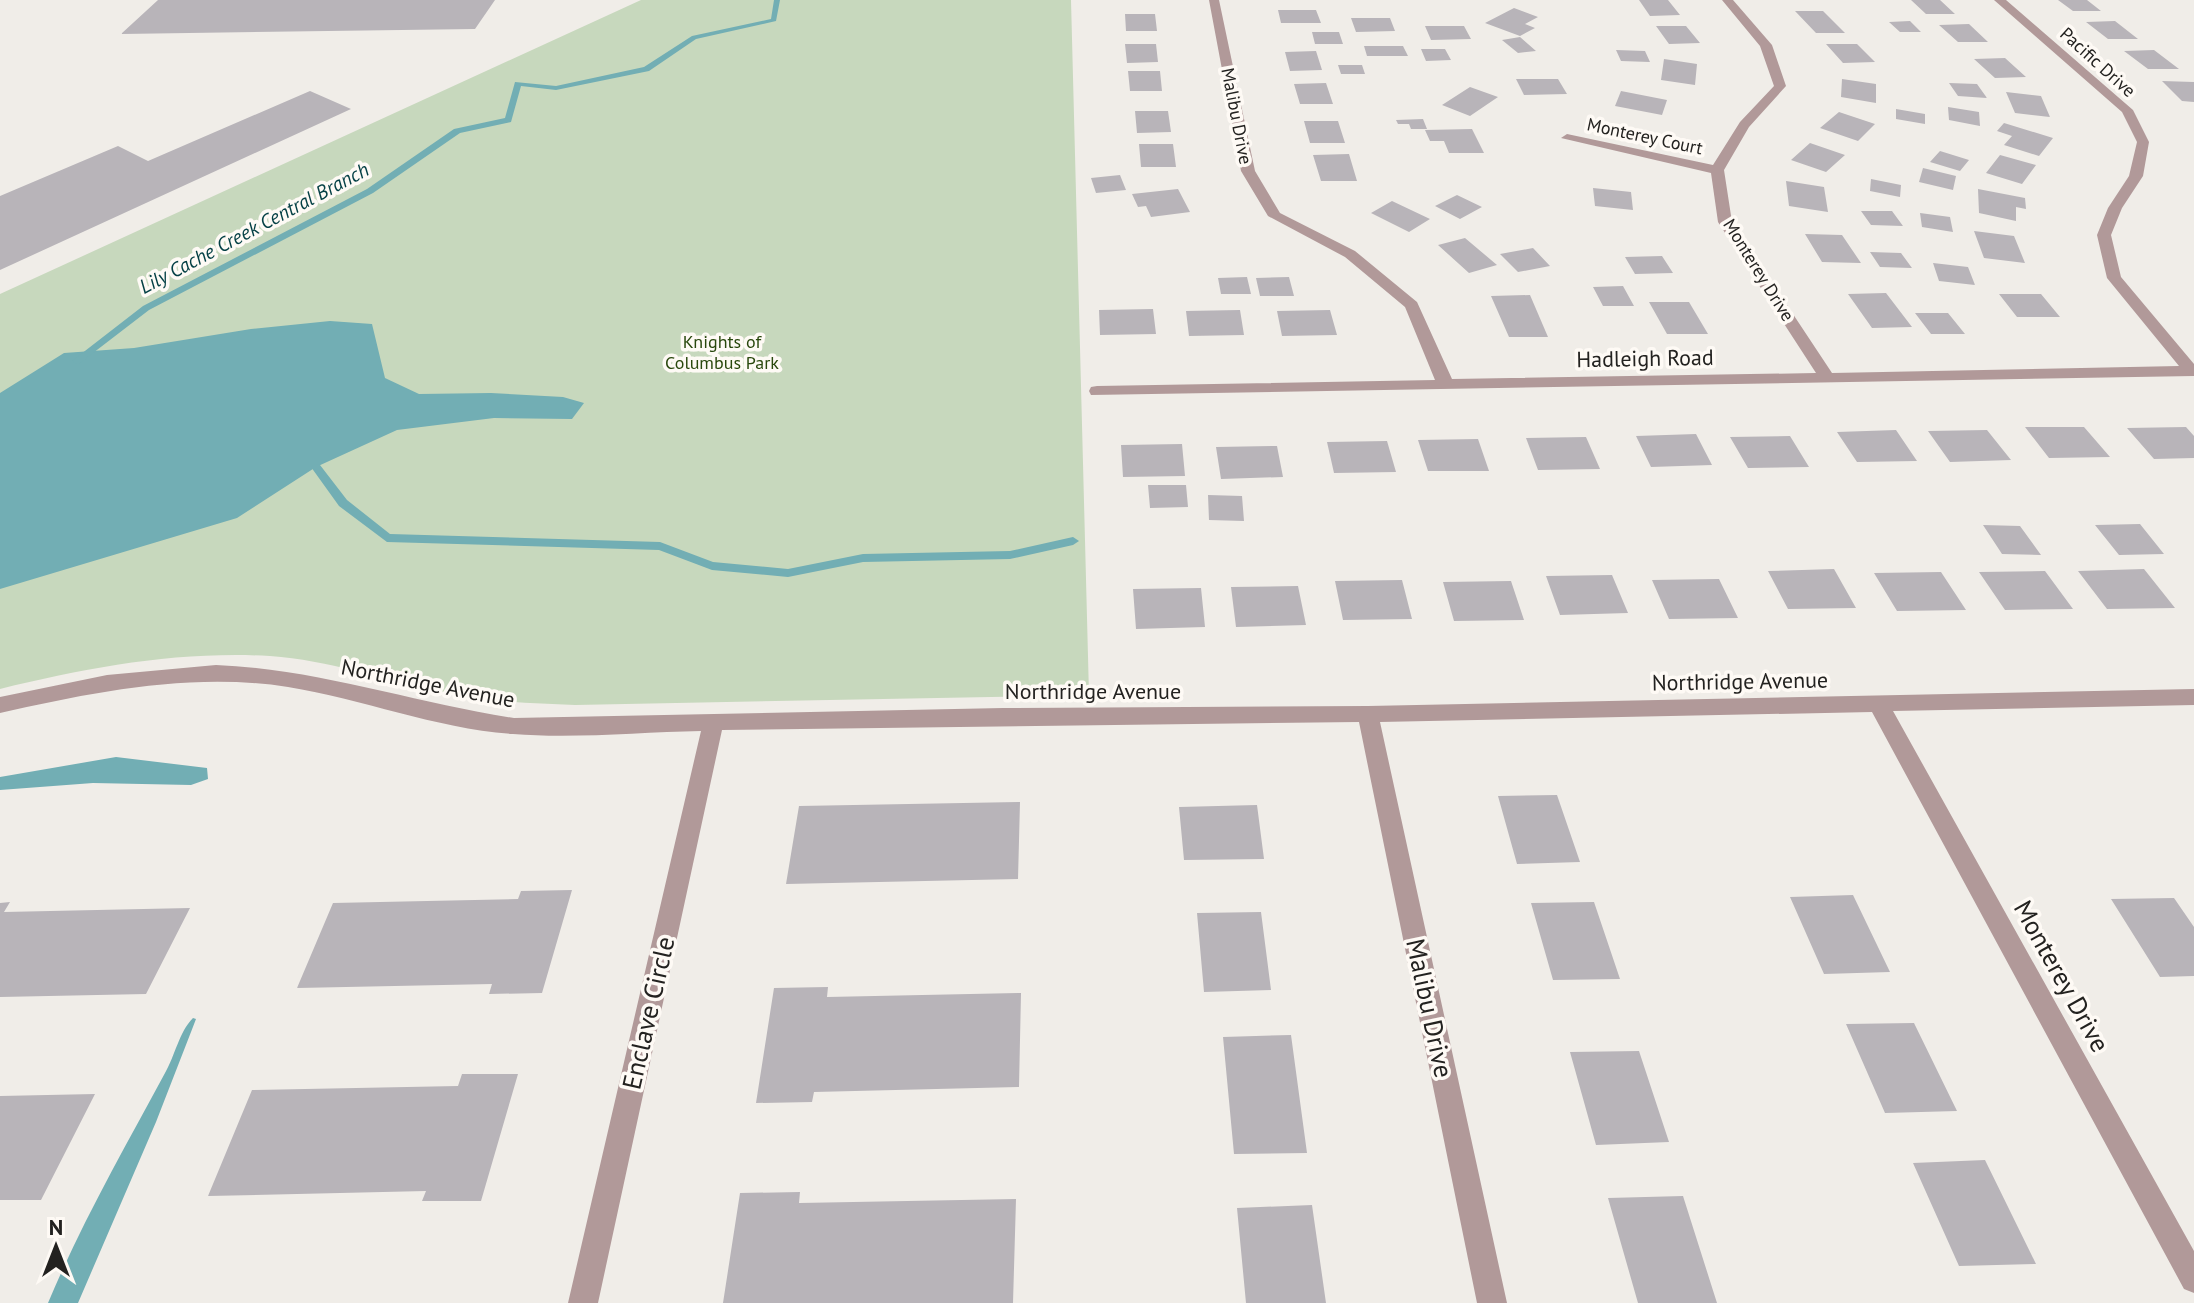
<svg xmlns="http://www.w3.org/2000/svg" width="2194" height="1303" viewBox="0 0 2194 1303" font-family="'PT Sans',sans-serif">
  <rect width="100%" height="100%" fill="#f0ede8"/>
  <!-- green -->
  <path fill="#c7d8bd" d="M641,0H1071L1089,695L575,705C530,703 486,702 442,692C384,680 329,660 270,656C177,651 90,667 0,689V294Z"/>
  <!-- water -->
  <path fill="#72aeb4" d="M330,321L372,324L385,378L419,394L491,393L563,397L584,403L572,419L494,418L397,430L316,467L237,518L0,589V393L64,353L134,348L251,329Z
    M116,757L207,768L208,779L191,785L93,783L0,790V777Z
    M193,1018L196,1019L191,1032L156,1122L78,1303H48C81,1224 124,1149 165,1073C175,1056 179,1032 193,1018Z"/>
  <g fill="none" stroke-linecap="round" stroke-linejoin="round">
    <!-- stream -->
    <path fill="#72aeb4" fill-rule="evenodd" d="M774,0H780L776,21L696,39L649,71L556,90L521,86L511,122L460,133L373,193L149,310L80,363L77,364L72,361L143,306L367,189L454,129L505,118L515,82L556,86L644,67L692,36L771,19Z
      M316,464L320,465L347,500L390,534L660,542L713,562L788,569L863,554L1010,551L1073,537L1079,541L1073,545L1010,559L863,562L788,577L712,570L659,550L387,542L339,506L311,467Z"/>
  </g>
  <!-- building -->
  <path fill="#b8b4b9" d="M158,0H495L475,29L121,34Z
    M1639,0H1668L1680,15L1650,16Z
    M1911,0H1940L1955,14H1926Z
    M2058,0H2087L2101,11H2073Z
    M1514,8L1538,17L1525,24L1535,28L1520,36L1485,23Z
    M1278,10H1316L1321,23H1281Z
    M1795,11H1823L1845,33H1816Z
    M1125,14H1155L1157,31H1126Z
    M1351,18H1390L1395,31L1356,32Z
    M1910,21L1921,32H1900L1889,22Z
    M2115,21L2138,39H2108L2086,22Z
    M1969,24L1988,42H1958L1939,25Z
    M1425,26H1464L1471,39L1431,40Z
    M1656,26H1686L1700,43L1669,44Z
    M1312,32H1339L1343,44H1315Z
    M1520,37L1536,51L1518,53L1502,40Z
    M1125,44H1156L1158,62L1127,63Z
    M1826,44H1857L1875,62L1843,63Z
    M1364,46H1403L1408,56H1367Z
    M1421,49H1445L1451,60L1426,61Z
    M1616,50L1645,51L1650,62L1621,61Z
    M2154,50L2179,69H2148L2124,51Z
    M1316,51L1322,70L1290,71L1285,52Z
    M2005,58L2026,77L1995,78L1974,59Z
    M1664,59L1697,64L1695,85L1661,80Z
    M1338,65H1362L1365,74H1341Z
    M1128,71H1160L1162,91H1130Z
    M1516,79H1558L1567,94L1524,95Z
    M1842,79L1876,84V103L1841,97Z
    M2162,81L2194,82V102L2182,101Z
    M1326,83L1333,104H1300L1294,84Z
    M1949,83L1977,84L1987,98L1958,96Z
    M1470,87L1498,97L1470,116L1442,105Z
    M310,91L351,109L0,270V196L118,146L148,161Z
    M1621,91L1667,100L1662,115L1615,106Z
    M2006,92L2041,96L2050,117L2015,113Z
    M1948,107L1979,112L1980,126L1949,120Z
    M1896,109L1925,114V124L1896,119Z
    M1135,111H1168L1171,132L1137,133Z
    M1839,112L1875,124L1858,141L1820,128Z
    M1423,119L1427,129H1411L1409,124H1398L1396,120Z
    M1304,121H1338L1345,143H1310Z
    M2004,123L2053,138L2039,156L2004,145L2012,136L1997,131Z
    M1472,129L1484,153H1449L1444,141H1430L1425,130Z
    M1810,143L1845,155L1826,172L1791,160Z
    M1139,144H1173L1176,167H1141Z
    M1940,151L1969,160L1960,171L1930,162Z
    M1349,154L1357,181H1321L1313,155Z
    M2000,155L2036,165L2022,184L1986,173Z
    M1923,168L1956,176L1953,190L1919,182Z
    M1120,175L1126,190L1096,193L1091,178Z
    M1871,179L1901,185L1900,197L1870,191Z
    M1786,181L1824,187L1828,212L1789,206Z
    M1593,188L1631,192L1633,210L1595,206Z
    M1178,189L1190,212L1151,217L1146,206L1138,207L1132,194Z
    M1978,189L2025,198L2026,209L2016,207V221L1979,213Z
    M1457,195L1482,207L1460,219L1435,206Z
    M1392,201L1430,219L1409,232L1371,213Z
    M1861,211H1892L1903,226L1871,225Z
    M1920,213L1950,217L1953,232L1922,227Z
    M1974,231L2014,236L2025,263L1984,258Z
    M1805,234L1842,235L1861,263L1822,262Z
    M1465,238L1497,265L1469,273L1438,245Z
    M1533,248L1550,266L1518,272L1500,254Z
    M1870,252L1901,253L1912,268L1880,267Z
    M1662,256L1673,273L1635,274L1625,257Z
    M1933,263L1968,267L1975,285L1939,281Z
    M1247,277L1251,294H1221L1218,278Z
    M1289,277L1294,296H1260L1256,278Z
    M1623,286L1634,306H1603L1593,287Z
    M1886,293L1912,327L1872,328L1848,294Z
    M1999,294H2041L2060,317H2017Z
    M1530,295L1548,337H1509L1491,296Z
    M1649,302H1689L1708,334H1667Z
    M1153,309L1156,334L1100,335L1099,310Z
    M1240,310L1244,335L1189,336L1186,311Z
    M1330,310L1337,335L1282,336L1277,311Z
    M1915,313H1948L1965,334H1931Z
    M2025,427H2084L2110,457L2049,458Z
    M2186,427L2194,436V458L2154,459L2127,428Z
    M1896,430L1917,461L1857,462L1837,432Z
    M1987,430L2011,460L1950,462L1928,431Z
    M1696,434L1712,465L1651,467L1636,436Z
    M1790,436L1809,467L1748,468L1730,437Z
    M1586,437L1600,469L1538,470L1526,438Z
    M1478,439L1489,471H1428L1418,440Z
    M1387,441L1396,472L1334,473L1327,442Z
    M1182,444L1185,476L1123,477L1121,445Z
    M1277,446L1283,477L1221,479L1216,447Z
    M1148,485H1186L1188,507L1150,508Z
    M1208,495L1242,496L1244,521L1209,520Z
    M2140,524L2164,554L2119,555L2095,525Z
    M1983,525L2020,526L2041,555L2002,554Z
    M1834,569L1856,608L1788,609L1768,571Z
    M2144,569L2175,608L2107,609L2078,571Z
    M2045,571L2073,609L2005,610L1979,572Z
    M1941,572L1966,610L1897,611L1874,573Z
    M1612,575L1628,613L1560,615L1546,576Z
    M1719,579L1738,618L1669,619L1652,580Z
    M1402,580L1412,619L1343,620L1335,581Z
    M1511,581L1524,620L1454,621L1443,582Z
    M1298,586L1306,625L1236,627L1231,587Z
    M1201,588L1205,627L1136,629L1133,589Z
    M1557,795L1580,862L1517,864L1498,796Z
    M1020,802L1018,879L786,884L799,806Z
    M1257,805L1264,859L1184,860L1179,807Z
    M572,890L542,993L489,994L492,984L297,988L333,903L518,899L521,891Z
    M1853,895L1890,972L1824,974L1790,897Z
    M2174,898L2194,927V976L2160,977L2111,899Z
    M10,902L4,912L190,908L146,994L0,997V903Z
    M1594,902L1620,979L1553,980L1531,903Z
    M1261,912L1271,990L1204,992L1197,913Z
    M828,987L827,997L1021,993L1019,1087L814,1092L812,1102L756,1103L774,988Z
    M1914,1023L1957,1111L1885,1113L1846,1024Z
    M1291,1035L1307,1153L1234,1154L1223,1037Z
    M1639,1051L1669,1142L1596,1145L1570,1052Z
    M462,1074H518L481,1201H422L426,1191L208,1196L252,1090L458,1086Z
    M95,1094L41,1200H0V1096Z
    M1985,1160L2036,1264L1959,1266L1913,1163Z
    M800,1192L799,1203L1016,1199L1013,1303H723L740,1193Z
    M1683,1196L1717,1303H1638L1608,1198Z
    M1312,1205L1326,1303H1246L1237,1208Z"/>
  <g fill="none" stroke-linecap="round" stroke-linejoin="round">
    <!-- street -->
    <path fill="#b19999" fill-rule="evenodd" d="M1209,0H1219L1255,171L1280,213L1355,251L1417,302L1452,379L1816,373L1718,222L1711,173L1561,138L1567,134L1713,165L1740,122L1774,86L1760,46L1722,0H1733L1772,45L1786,86L1749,127L1724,170L1732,222L1832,373L2179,366L2107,278L2097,235L2108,208L2129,176L2137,142L2122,112L1994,0H2006L2133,110L2149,142L2143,176L2122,208L2111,235L2121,277L2194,364V376L1091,395L1089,391L1091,387L1097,386L1435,380L1405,307L1345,257L1268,216L1241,171Z
      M216,665C318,669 414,703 514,718L1003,708L1368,706L2194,689V705L1893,711L2194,1251V1293L2184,1289L1872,712L1380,722L1507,1303H1477L1359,722L722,730L598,1303H568L701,731C641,732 573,739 513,734C437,729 363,699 288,687C191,672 94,692 0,713V697L107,675Z"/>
  </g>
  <g text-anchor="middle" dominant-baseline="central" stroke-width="7" stroke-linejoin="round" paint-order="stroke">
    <!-- far-street labels -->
    <g font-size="18" fill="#232220" stroke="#fefaf5">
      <text transform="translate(2098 62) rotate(42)">Pacific Drive</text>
      <text transform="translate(1237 116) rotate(79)">Malibu Drive</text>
      <text transform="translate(1645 136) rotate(12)">Monterey Court</text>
      <text transform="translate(1759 270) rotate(58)">Monterey Drive</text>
    </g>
    <!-- far-park labels -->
    <g font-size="18" fill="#29480d" stroke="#fefaf5">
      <text x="722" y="341">Knights of<tspan x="722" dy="21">Columbus Park</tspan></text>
    </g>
    <!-- far-water labels -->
    <g font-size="20" font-style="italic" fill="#033f44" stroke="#fefaf5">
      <text transform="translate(254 228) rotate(-28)">Lily Cache Creek Central Branch</text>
    </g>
    <!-- street labels -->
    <g font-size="22" fill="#232220" stroke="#fefaf5">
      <text transform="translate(1645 358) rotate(-1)">Hadleigh Road</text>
      <text transform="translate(1740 681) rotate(-1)">Northridge Avenue</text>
      <text transform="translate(428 683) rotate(11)">Northridge Avenue</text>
      <text x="1093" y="691">Northridge Avenue</text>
    </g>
    <!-- near-street labels -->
    <g font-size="26" fill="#232220" stroke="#fefaf5">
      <text transform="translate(2062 976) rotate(61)">Monterey Drive</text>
      <text transform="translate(1430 1008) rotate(78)">Malibu Drive</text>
      <text transform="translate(648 1013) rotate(-77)">Enclave Circle</text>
    </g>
  </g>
  <!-- north arrow -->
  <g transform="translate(56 1247)" stroke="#fefaf5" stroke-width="6" paint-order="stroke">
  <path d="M0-6L14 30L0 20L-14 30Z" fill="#232220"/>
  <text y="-12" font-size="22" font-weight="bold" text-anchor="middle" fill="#232220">N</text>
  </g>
</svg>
